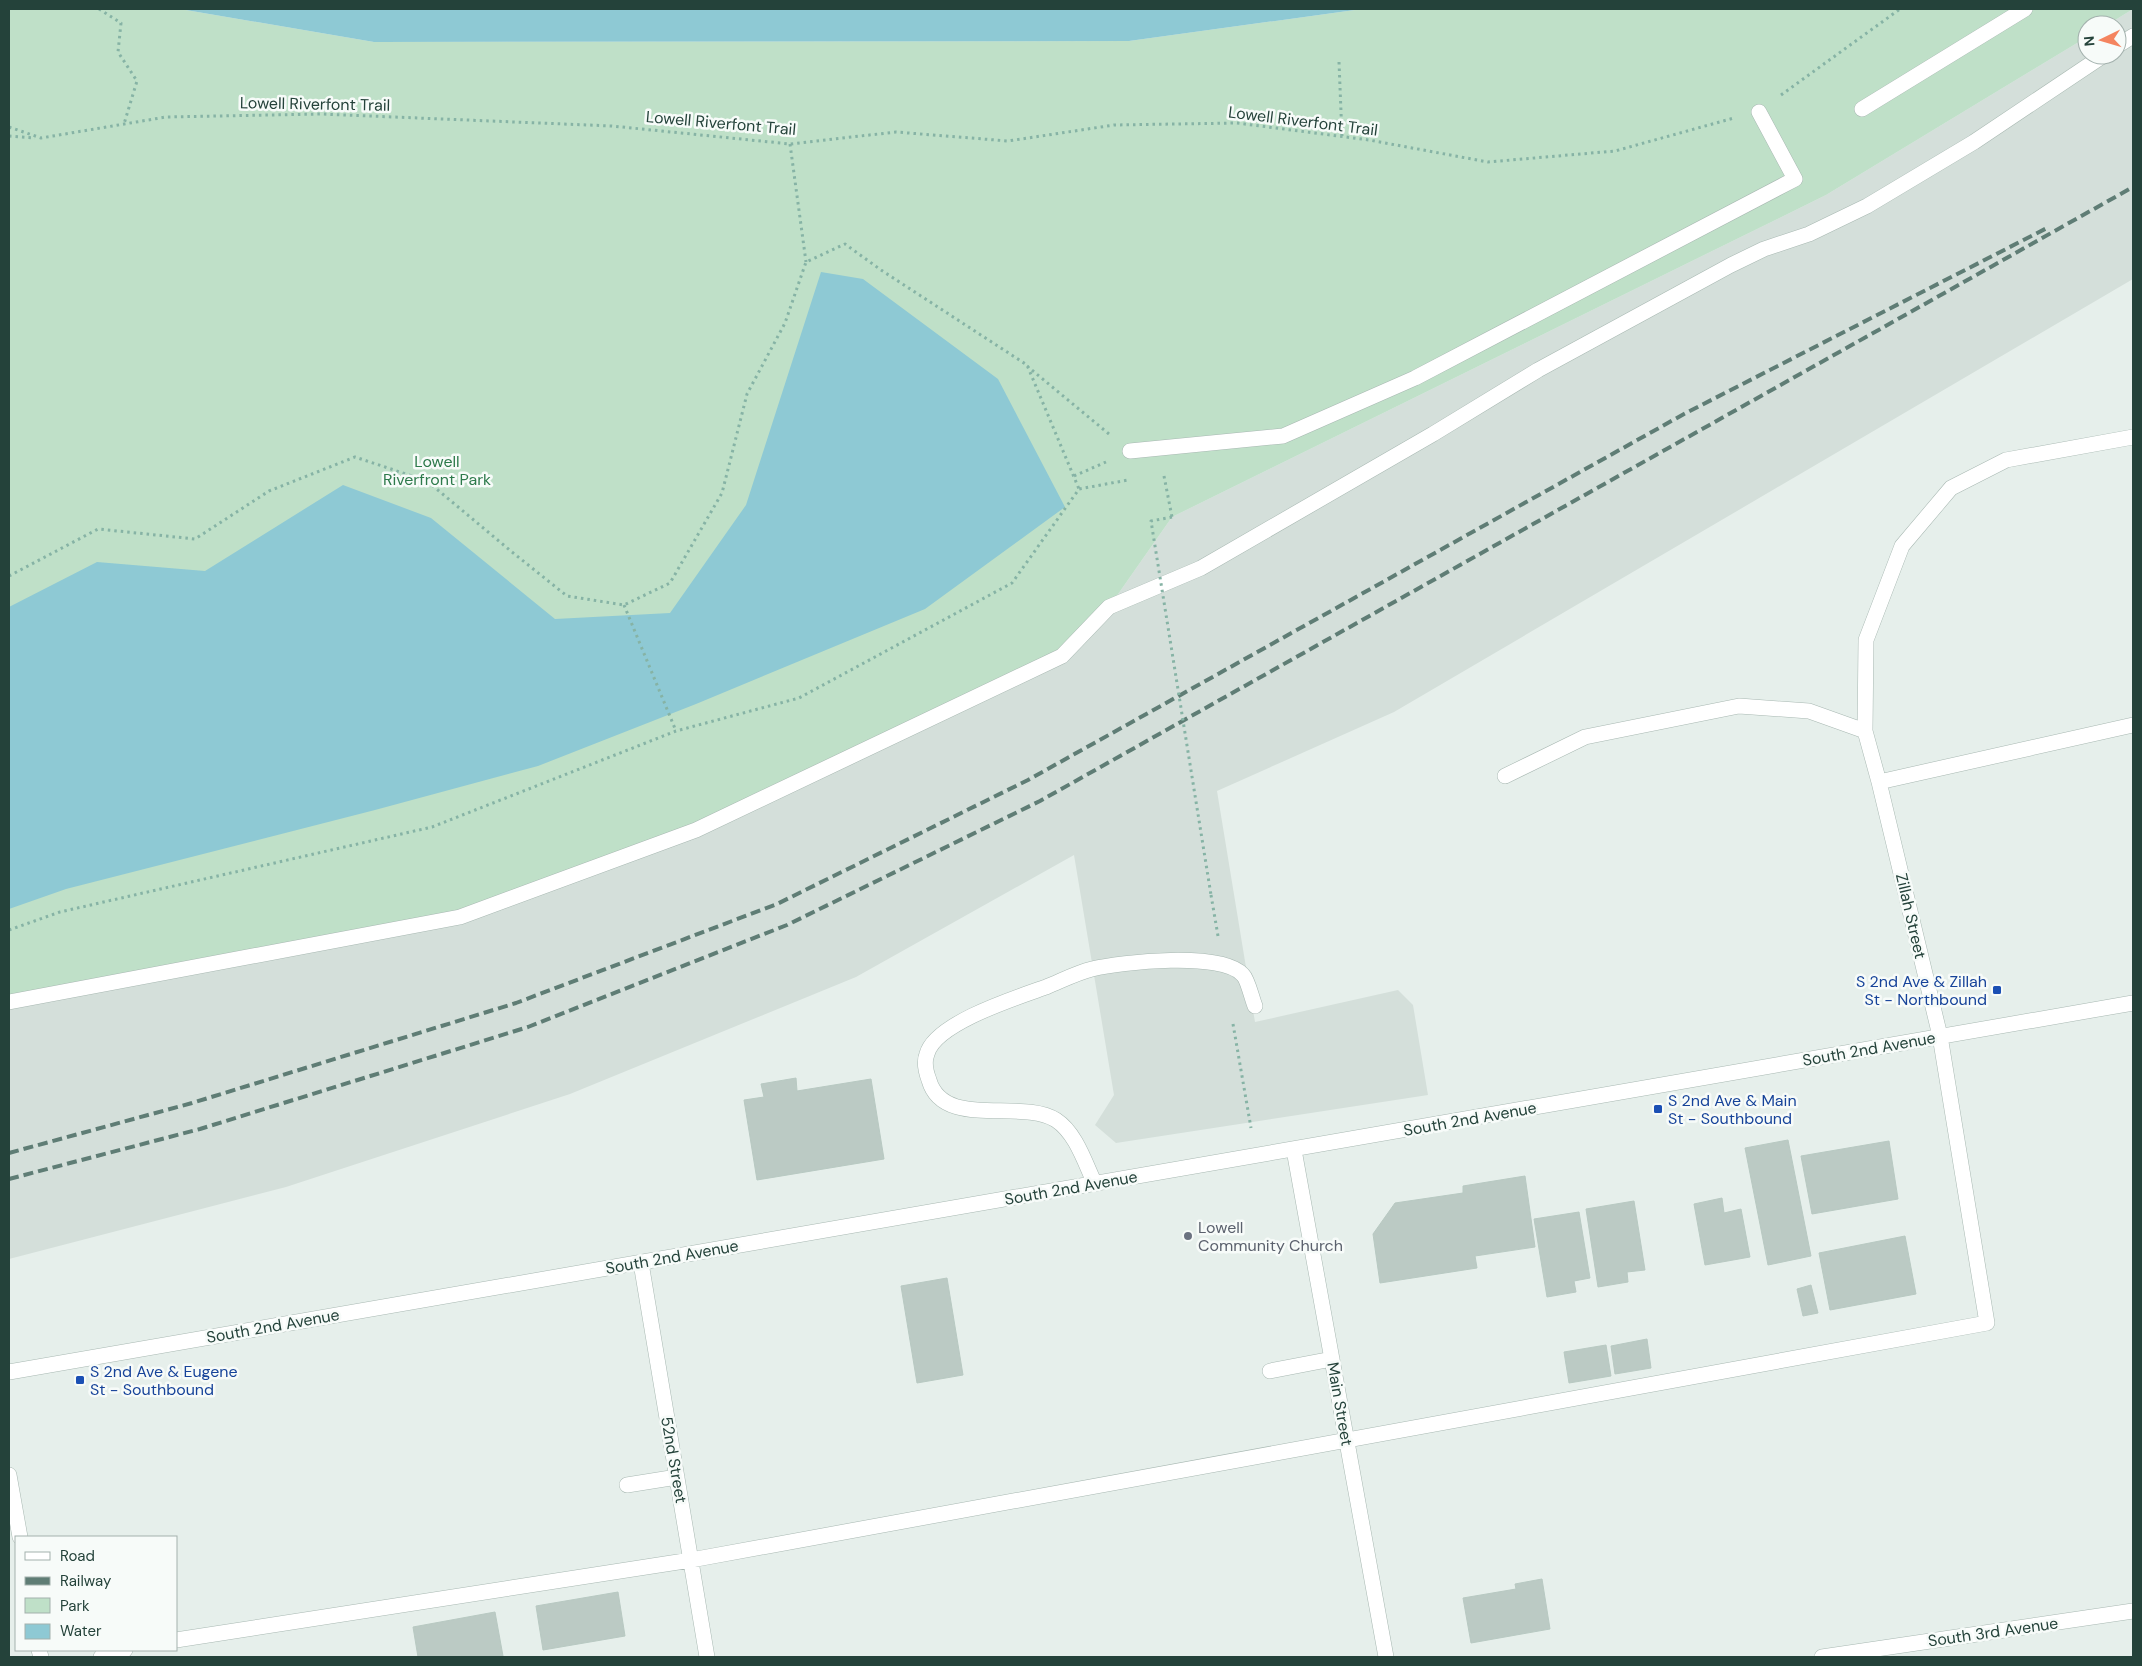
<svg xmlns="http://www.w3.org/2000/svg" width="2142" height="1666" viewBox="0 0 2142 1666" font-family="'DM Sans',sans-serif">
  <rect width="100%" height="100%" fill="#e6efeb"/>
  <!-- built -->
  <path fill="#d4dfda" d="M2133,9V279L1394,712L1217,791L1255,1022L1398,990L1413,1005L1428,1095L1116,1143L1095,1125L1114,1095L1074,855L856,977L570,1094L286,1187L9,1259V1002L1109,607L1172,517L1826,195L2087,37V55H2117V25H2107Z"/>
  <!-- green -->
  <path fill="#bfe0c8" d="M9,9H180L374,42L1129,41L1362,9H2133L2107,25H2087V37L1826,195L1172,517L1109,607L1062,656L696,830L460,917L9,1002Z"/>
  <!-- water -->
  <path fill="#8ec9d4" d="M180,9H1362L1129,41L374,42Z
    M821,272L863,279L998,379L1065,507L925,609L696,704L538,766L375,810L66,889L9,909V607L97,562L205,571L343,485L431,518L555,619L670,613L746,505Z"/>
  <!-- building -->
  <path fill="#bbcac4" stroke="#b8c9c2" d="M796,1078L797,1091L871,1079L884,1159L757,1180L744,1100L764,1097L761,1084Z
    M1788,1140L1811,1256L1768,1265L1745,1148Z
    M1889,1141L1898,1199L1812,1214L1801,1156Z
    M1525,1176L1535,1247L1475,1256L1477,1268L1380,1283L1373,1234L1395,1203L1463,1193V1186Z
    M1722,1198L1724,1213L1741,1209L1750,1257L1705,1265L1694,1204Z
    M1634,1201L1645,1270L1627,1272L1628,1282L1598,1287L1586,1209Z
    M1579,1212L1590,1278L1574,1281L1576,1292L1547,1297L1534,1219Z
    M1905,1236L1916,1294L1830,1310L1819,1253Z
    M947,1278L963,1375L917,1383L901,1286Z
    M1811,1285L1818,1313L1803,1316L1797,1289Z
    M1647,1339L1651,1368L1615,1374L1611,1346Z
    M1606,1345L1611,1376L1569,1383L1564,1352Z
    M1542,1579L1550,1629L1471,1643L1463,1598L1516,1589L1515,1584Z
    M618,1592L625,1636L543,1650L536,1606Z
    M495,1612L503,1656L418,1657L413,1627Z"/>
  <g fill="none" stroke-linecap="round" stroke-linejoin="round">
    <defs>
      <path id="minor" d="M2117,46L2133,36
        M1862,109L2025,9
        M1130,451L1283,436L1415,378L1795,179L1759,112
        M1505,776L1585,737L1739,706L1809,711L1865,731
        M1879,782L2133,725
        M9,1002L460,917L696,830L1062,656L1109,607L1201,568L1433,434L1538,370L1731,265L1764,249L1809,234L1867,206L1974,142L2104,55
        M1294,1150L1386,1657
        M1095,1184C1085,1163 1076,1133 1056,1120C1021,1098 943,1130 929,1080C926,1072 924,1061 927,1054C935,1023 1018,997 1046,987C1061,981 1076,973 1092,969C1121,962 1222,951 1243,975C1248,980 1252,999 1255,1006
        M641,1263L707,1657
        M1270,1371L1332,1359
        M9,1372L2133,1003
        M9,1475L20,1537
        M627,1485L677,1477
        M176,1640L691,1560L1987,1323L1940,1036L1879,782L1865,731L1866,640L1902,546L1951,488L2006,460L2133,437
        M39,1650L41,1657
        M101,1657L125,1650
        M1822,1657L2133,1611"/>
    </defs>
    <!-- minor casing -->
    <use href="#minor" stroke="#a8b8b2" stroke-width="16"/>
    <!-- path -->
    <path stroke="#86b3a5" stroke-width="3" stroke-dasharray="2.5 4" stroke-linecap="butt" d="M99,9L121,23L118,52L137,81L124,124
      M1339,62L1342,137
      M1781,95L1900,9
      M9,127L41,138L166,117L321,114L612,126L790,144L896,132L1008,141L1114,125L1237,123L1369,140L1488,162L1615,151L1734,118
      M9,136L35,138
      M790,144L806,262
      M1027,366L1109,434
      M1074,476L1106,462
      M1164,476L1172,517
      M9,576L98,529L195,539L269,491L355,457L427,481L512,552L567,596L624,605L670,583L722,493L747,394L785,323L806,262L845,244L881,270L1027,365L1079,489
      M624,605L676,731
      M1211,895L1218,936
      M9,930L60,912L432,827L676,731L799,698L1012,583L1079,489L1128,480
      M1233,1024L1251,1128"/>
    <!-- minor -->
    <use href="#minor" stroke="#fff" stroke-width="15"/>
    <!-- rail -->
    <path stroke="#5f7d75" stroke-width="4" stroke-dasharray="10 5" stroke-linecap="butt" d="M9,1153L192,1103L516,1003L777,904L1028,780L1684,414L2047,228
      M9,1179L200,1129L528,1027L787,925L1040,801L2133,187"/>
    <!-- path-bridge -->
    <path stroke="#86b3a5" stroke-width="3" stroke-dasharray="2.5 4" stroke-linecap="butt" d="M1172,517L1151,521L1211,895"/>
  </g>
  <!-- markers -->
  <g fill="#1a4fb4" stroke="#f7fbf9" stroke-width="2">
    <rect x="1992" y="985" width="10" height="10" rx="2.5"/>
    <rect x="1653" y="1104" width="10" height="10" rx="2.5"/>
    <rect x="75" y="1375" width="10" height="10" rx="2.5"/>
  </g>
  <circle fill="#6b7280" stroke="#f7fbf9" stroke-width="2" cx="1188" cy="1236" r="5"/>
  <g text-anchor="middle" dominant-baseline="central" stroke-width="5" stroke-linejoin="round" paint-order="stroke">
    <!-- street labels -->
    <g font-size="16" fill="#24423a" stroke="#f7fbf9">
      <text transform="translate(315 104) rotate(1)">Lowell Riverfont Trail</text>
      <text transform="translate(1303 121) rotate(7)">Lowell Riverfont Trail</text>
      <text transform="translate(721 123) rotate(5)">Lowell Riverfont Trail</text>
      <text transform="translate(1911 916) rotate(77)">Zillah Street</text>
      <text transform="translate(1869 1049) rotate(-10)">South 2nd Avenue</text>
      <text transform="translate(1470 1119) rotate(-10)">South 2nd Avenue</text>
      <text transform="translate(1071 1188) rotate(-10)">South 2nd Avenue</text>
      <text transform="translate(672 1257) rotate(-10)">South 2nd Avenue</text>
      <text transform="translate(273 1326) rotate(-10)">South 2nd Avenue</text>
      <text transform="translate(1340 1404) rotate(80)">Main Street</text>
      <text transform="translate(674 1460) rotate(80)">52nd Street</text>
      <text transform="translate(1993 1632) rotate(-8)">South 3rd Avenue</text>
    </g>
    <!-- park labels -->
    <g font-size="16" fill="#2d7a4b" stroke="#f7fbf9">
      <text x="437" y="461">Lowell<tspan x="437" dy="18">Riverfront Park</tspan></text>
    </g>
    <!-- transit labels -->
    <g font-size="16" fill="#164399" stroke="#f7fbf9" text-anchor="start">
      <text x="1987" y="981" text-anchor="end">S 2nd Ave &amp; Zillah<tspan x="1987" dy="18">St - Northbound</tspan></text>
      <text x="1668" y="1100">S 2nd Ave &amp; Main<tspan x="1668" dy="18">St - Southbound</tspan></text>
      <text x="90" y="1371">S 2nd Ave &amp; Eugene<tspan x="90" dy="18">St - Southbound</tspan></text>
    </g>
    <!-- worship labels -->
    <g font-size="16" fill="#5b616d" stroke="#f7fbf9" text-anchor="start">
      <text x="1198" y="1227">Lowell<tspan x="1198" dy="18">Community Church</tspan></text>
    </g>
  </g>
  <!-- border -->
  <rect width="2142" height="1666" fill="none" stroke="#24423a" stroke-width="20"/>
  <!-- legend -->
  <rect x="15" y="1536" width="162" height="115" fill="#f7fbf9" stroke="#a3b1ad"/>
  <rect x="25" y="1552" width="25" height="8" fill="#ffffff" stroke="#a3b1ad"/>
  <text x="60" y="1561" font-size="15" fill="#24423a">Road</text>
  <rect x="25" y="1577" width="25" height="8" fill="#5f7d75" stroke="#a3b1ad"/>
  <text x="60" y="1586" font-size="15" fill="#24423a">Railway</text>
  <rect x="25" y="1598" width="25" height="15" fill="#bfe0c8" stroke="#a3b1ad"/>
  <text x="60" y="1611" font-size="15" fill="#24423a">Park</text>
  <rect x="25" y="1624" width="25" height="15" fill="#8ec9d4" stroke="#a3b1ad"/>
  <text x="60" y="1636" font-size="15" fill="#24423a">Water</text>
  <!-- north arrow -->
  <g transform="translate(2102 40) rotate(265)"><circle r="24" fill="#f7fbf9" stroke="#a3b1ad"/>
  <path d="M0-4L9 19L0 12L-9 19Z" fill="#f4845f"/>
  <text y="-8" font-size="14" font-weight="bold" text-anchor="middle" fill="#24423a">N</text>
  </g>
</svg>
